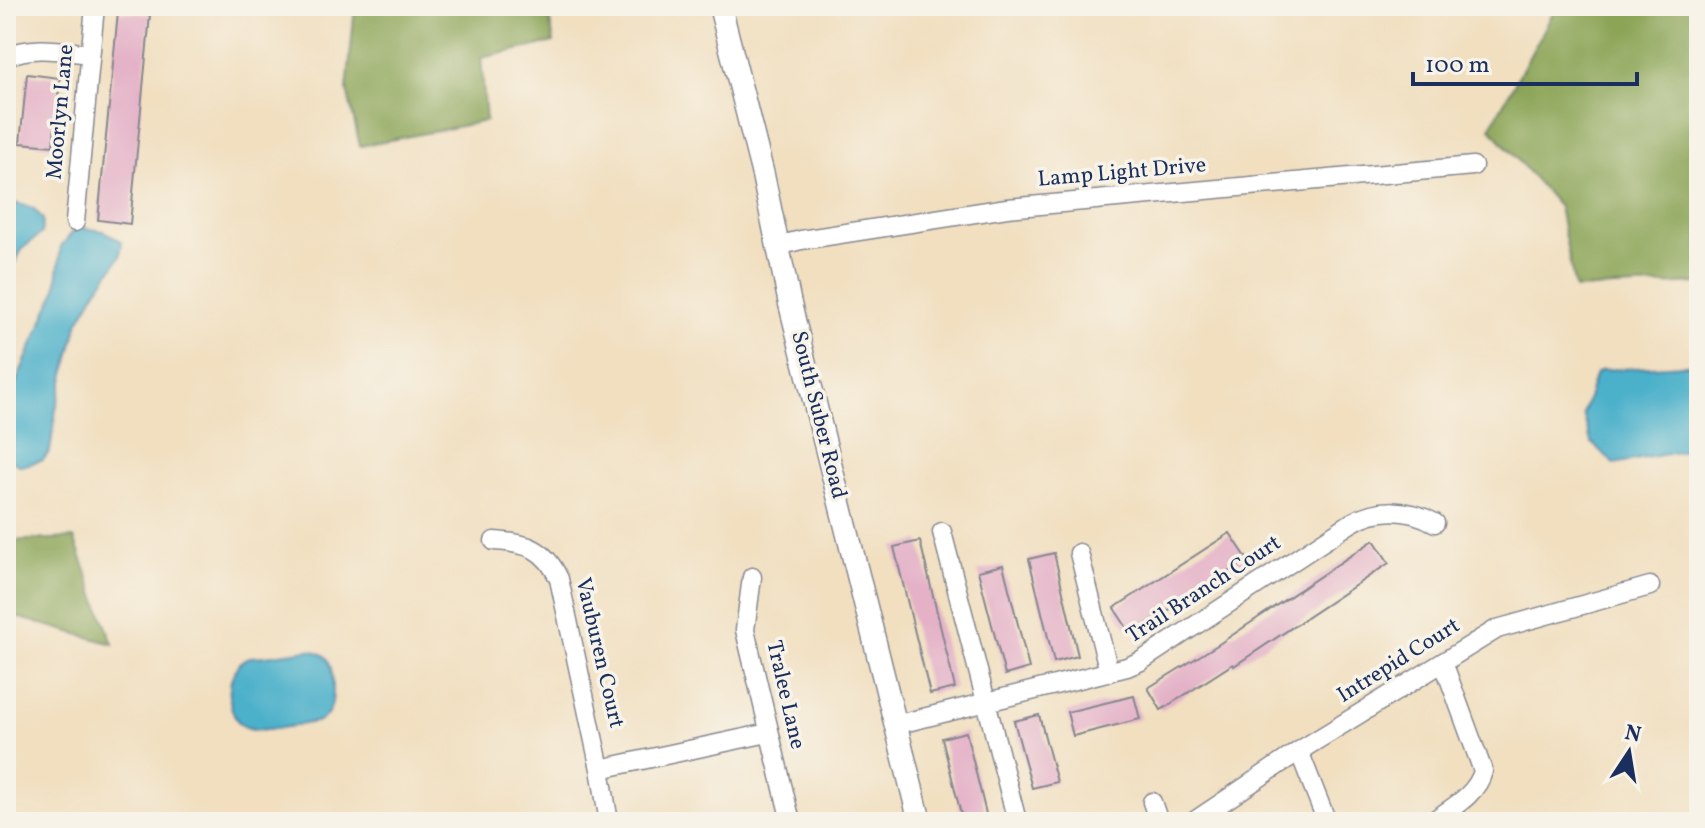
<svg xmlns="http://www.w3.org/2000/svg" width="1705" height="828" viewBox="0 0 1705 828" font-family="Vollkorn,serif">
  <rect width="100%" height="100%" fill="#f7f3e8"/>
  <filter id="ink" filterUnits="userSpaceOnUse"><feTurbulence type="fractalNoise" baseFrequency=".0125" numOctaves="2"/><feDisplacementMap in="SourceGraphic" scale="16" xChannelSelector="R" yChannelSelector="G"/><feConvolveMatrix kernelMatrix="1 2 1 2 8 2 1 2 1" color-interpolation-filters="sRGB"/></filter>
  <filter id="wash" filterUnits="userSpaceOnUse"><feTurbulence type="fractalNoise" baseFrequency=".006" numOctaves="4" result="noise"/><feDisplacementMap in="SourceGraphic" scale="32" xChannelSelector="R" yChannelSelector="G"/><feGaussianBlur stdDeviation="1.8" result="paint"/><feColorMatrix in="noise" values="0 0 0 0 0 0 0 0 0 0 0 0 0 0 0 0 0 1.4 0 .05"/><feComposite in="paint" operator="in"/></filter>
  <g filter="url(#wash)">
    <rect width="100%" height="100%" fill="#f1dfc0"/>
    <!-- forest -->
    <path fill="#8ba456" stroke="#536a5a" stroke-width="2" d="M355,6H547L554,42L481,58L486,121L360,146L347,90Z
      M1557,6H1699V283L1575,289L1559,207L1490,128Z
      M74,538L113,644L6,614V541Z"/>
    <!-- water -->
    <path fill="#4bb0ca" stroke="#337094" stroke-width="2" d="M14,203L33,208L43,219L42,233L23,248L6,279V207Z
      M77,227L103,231L122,242L120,257L97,290L78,323L56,409L50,451L43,460L21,466L6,458V405L56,290L61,246Z
      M1699,364V448L1614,464L1591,442L1583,414L1596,373L1602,370Z
      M309,650C315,651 323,653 327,658C334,668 335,701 329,711C326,717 325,717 320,721C301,724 263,734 246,727C224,719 224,668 247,658C252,656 260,657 265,656C280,654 294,652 309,650Z"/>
    <g id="blocks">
      <!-- building -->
      <path fill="#e4b1c7" d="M118,12L150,15L130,224L98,220Z
        M27,74L60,78L53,146L20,143Z
        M1230,533L1248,560L1131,634L1114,608Z
        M1374,540L1389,563L1234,666L1233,664L1161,710L1148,688L1219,644Z
        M920,541L955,688L930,694L894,547Z
        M1054,553L1078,656L1054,662L1029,559Z
        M1003,565L1029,668L1005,675L978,571Z
        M1134,696L1140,719L1073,736L1067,712Z
        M1039,715L1057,782L1032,788L1014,721Z
        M966,732L988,822H963L942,738Z"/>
    </g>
  </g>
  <g filter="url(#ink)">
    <use href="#blocks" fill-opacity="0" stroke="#86878f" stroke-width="2"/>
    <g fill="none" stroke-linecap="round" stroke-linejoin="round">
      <defs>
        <path id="minor" d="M6,57C31,44 63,51 90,54
          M75,222L95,6
          M777,246L801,240L1007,208L1473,166
          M942,532L1017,821
          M494,541C527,543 545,548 559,579L600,769L609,822
          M1079,553L1109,672
          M752,577L745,630L791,822
          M895,725L1127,667L1141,661L1351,523C1377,507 1409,508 1435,523
          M1299,751L1327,822
          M600,769L768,733
          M1152,802L1159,822
          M1193,822L1299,751L1497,629L1650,586
          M1432,822C1451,808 1477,795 1483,771L1443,662"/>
        <path id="tertiary" d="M720,6L763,175L790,304L920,822"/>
      </defs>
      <!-- minor casing -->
      <use href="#minor" stroke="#86878f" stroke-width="21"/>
      <!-- tertiary casing -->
      <use href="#tertiary" stroke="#86878f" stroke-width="25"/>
      <!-- minor -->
      <use href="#minor" stroke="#fff" stroke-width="18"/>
      <!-- tertiary -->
      <use href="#tertiary" stroke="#fff" stroke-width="22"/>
    </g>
  </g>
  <g text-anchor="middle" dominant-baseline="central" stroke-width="7" stroke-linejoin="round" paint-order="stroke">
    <!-- street labels -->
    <g font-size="22" fill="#1b2f5e" stroke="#f7f3e8">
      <text transform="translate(61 112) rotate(-85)">Moorlyn Lane</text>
      <text transform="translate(1122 173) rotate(-5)">Lamp Light Drive</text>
      <text transform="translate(818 415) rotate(76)">South Suber Road</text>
      <text transform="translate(1204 590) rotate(-33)">Trail Branch Court</text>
      <text transform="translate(599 653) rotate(77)">Vauburen Court</text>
      <text transform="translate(1399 661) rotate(-32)">Intrepid Court</text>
      <text transform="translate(785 695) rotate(77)">Tralee Lane</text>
    </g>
  </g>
  <!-- margin -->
  <rect width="1705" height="828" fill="none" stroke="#f7f3e8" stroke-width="32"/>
  <!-- north arrow -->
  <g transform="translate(1629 752) rotate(12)" stroke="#f7f3e8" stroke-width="6" paint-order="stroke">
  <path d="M0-6L14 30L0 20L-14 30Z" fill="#1b2f5e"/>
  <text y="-12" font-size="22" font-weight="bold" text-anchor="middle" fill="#1b2f5e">N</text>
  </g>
  <!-- scale -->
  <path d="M1413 72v12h224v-12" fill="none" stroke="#1b2f5e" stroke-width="4"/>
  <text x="1425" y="72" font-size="24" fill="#1b2f5e" stroke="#f7f3e8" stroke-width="6" paint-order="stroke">100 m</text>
</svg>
